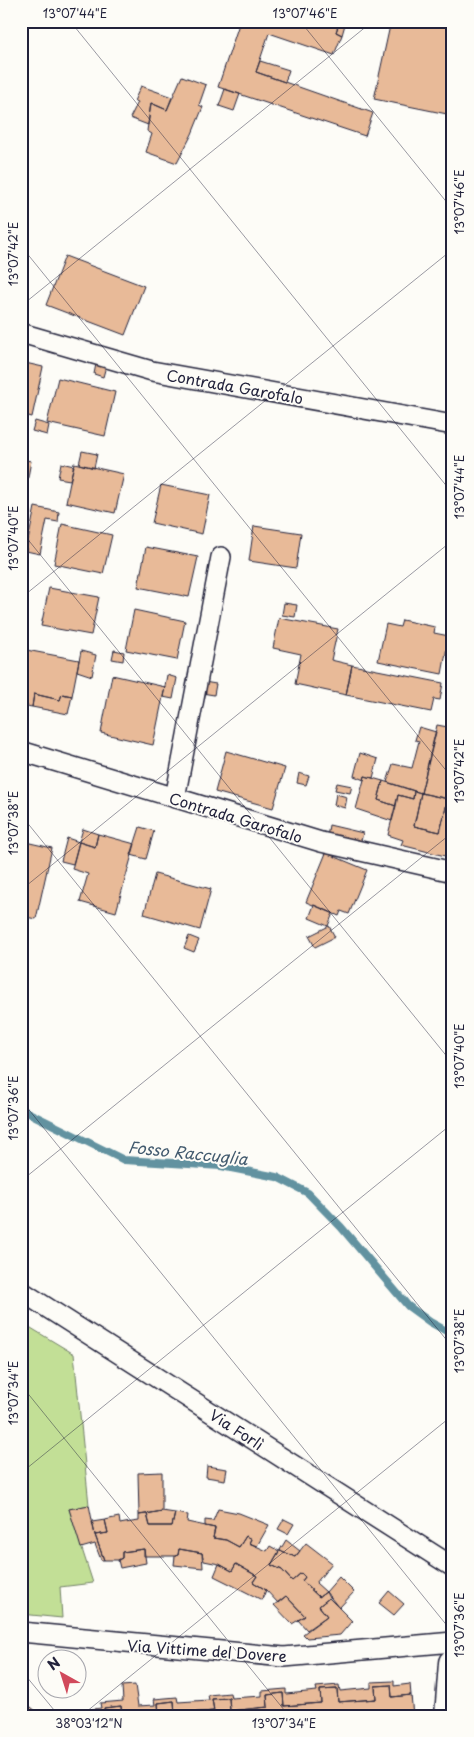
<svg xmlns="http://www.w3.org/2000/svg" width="474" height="1737" viewBox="0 0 474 1737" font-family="'Playpen Sans',sans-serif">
  <rect width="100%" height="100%" fill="#fdfcf7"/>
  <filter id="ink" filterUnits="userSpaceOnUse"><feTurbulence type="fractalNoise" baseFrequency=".02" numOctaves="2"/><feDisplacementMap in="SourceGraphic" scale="10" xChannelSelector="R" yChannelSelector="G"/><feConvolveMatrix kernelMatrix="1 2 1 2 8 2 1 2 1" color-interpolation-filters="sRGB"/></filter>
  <g filter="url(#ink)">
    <!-- green -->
    <path fill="#c2df96" stroke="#728068" d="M21,1322L74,1354L89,1505L69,1509L93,1583L60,1587L62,1618L21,1614Z"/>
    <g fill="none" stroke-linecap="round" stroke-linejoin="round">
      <!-- stream -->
      <path stroke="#6292a0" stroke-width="8" d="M21,1109L124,1160L221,1166L277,1177L308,1193L341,1227L408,1306L430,1322L450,1333"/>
    </g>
    <!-- building -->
    <path fill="#e8ba98" stroke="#22223b" d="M240,21H340L336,32L342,35L334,55L269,33L256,72L373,113L365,136L218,87Z
      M340,21H346L342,35L336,32Z
      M391,21H437L453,25L452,115L374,99Z
      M260,61L289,70L285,82L256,72Z
      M182,76L206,85L199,105L203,107L192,134L177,163L146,152L152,134L147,131L151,103L167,110Z
      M141,86L172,97L167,110L151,103L148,125L130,118L138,102L134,101Z
      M225,89L240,94L234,111L219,106Z
      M65,256L144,286L125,335L46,305Z
      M21,362L43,367L32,417L21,414Z
      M96,364L106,366L103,377L94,374Z
      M58,378L115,392L105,436L47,423Z
      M35,421L49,425L47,435L32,431Z
      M82,451L97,454L94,468L79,464Z
      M21,459L31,461L28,477L21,475Z
      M61,463L74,466L70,480L58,478Z
      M74,463L124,474L115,513L66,502Z
      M21,475L28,477L24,497H21Z
      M161,485L210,495L202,534L152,523Z
      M35,507L59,512L58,522L47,520L40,554L26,551Z
      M21,520L29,521L22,560H21Z
      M62,524L112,535L103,574L54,564Z
      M254,526L301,533L296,568L249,561Z
      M146,547L198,557L189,597L138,587Z
      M49,588L99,597L91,635L41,626Z
      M284,603L297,605L295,617L282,615Z
      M134,610L185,621L177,660L126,650Z
      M279,618L338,629L331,660L352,665L346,695L295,684L301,654L273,648Z
      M402,620L435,627L434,633L449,636L442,674L378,661L386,624L400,627Z
      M21,649L79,660L72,696L62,694L60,700L34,694L32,707L21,705Z
      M114,650L124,652L123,661L112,659Z
      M81,651L96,655L92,676L77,671Z
      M352,665L443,683L440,700L434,699L431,712L346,695Z
      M112,675L165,687L153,745L101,733Z
      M167,675L177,678L173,699L163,697Z
      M204,682L216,684L214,695L202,693Z
      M34,694L60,700L62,694L72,696L68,714L32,707Z
      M437,725L453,728V800L421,793Z
      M419,727L436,732L421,793L387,782L393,764L412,768L419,741L415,740Z
      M226,751L285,768L273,808L215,792Z
      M360,753L378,759L373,778L365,776L364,780L354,776Z
      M299,773L309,776L306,785L297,783Z
      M365,776L383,781L378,800L396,806L392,821L356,809Z
      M383,781L414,791L413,799L398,795L396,806L378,800Z
      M337,783L352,786L350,793L335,790Z
      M414,791L421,793L414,826L440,832L448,799L453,800V858L401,845L403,840L388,835L398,795L413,799Z
      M421,793L448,799L440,832L414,826Z
      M336,794L347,797L345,808L334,805Z
      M329,825L363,833L360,845L327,837Z
      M140,827L154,831L146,859L131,855Z
      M83,829L98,834L95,847L79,842Z
      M98,834L135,844L116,912L80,902L88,874L72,869L79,842L95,847Z
      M67,838L79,842L73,864L61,861Z
      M21,841L52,848L36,919L21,916Z
      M326,853L367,870L349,914L341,911L339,916L306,902Z
      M155,874L211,889L200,930L144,914Z
      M314,905L333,913L328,926L309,918Z
      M329,926L335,937L315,947L309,936Z
      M189,936L199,940L194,952L184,948Z
      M207,1466L227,1469L225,1480L206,1477Z
      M162,1472V1511L139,1515L138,1473Z
      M89,1505L95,1535L104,1560H101L95,1544L81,1548L69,1509Z
      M218,1509L239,1513L269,1525L257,1546L249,1543L251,1539L246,1536L239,1547L226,1540L213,1538L215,1528L205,1526V1520L213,1521Z
      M162,1511L175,1513L172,1526H150L147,1514Z
      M175,1513L188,1515L187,1522L215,1528L213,1538L226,1540L239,1547L246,1536L251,1539L249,1543L267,1551L270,1546L279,1551L271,1565L282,1570L292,1581L301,1573L305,1577L302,1581L319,1597L326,1592L329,1598L319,1606L327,1616L307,1630L298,1620L305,1616L286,1596L278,1603L266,1590L253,1582L257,1576L236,1564L232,1571L219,1564L204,1561L202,1553L179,1549L178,1555L175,1556H144V1549L122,1552V1558L118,1560H104L95,1535L108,1533L105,1520L119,1517L120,1524L125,1523L139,1521V1515L147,1514L150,1526H172Z
      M284,1519L294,1524L288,1534L278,1529Z
      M105,1520L108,1533L95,1535L92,1522Z
      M286,1540L300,1551L295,1557L280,1550Z
      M306,1543L332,1563L316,1583L326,1592L319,1597L302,1581L305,1577L301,1573L292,1581L282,1570L271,1565L280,1550L295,1557Z
      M144,1549L146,1563L120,1568L118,1560L122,1558V1552Z
      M179,1549L202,1553L203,1568L174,1565L175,1556L178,1555Z
      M219,1564L232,1571L236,1564L257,1576L253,1582L266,1590L262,1600L214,1576Z
      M339,1577L354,1592L339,1608L326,1592Z
      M389,1591L404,1604L394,1615L379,1603Z
      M286,1596L305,1616L292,1624L274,1605Z
      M329,1598L352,1621L340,1635L307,1638L303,1634L327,1616L319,1606Z
      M394,1681V1686L410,1684L411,1695L392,1697L391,1685L375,1686L376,1699L338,1702L337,1689L320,1690L321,1703L284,1706L283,1693L267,1695L268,1707L230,1711L229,1698L212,1699L214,1711L175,1714L174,1701L158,1703L159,1715L122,1716L121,1706L104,1708L105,1716H86V1710L101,1708L100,1703L123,1701L122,1686L135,1685L138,1706L155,1705L154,1699L177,1697L178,1702L209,1700L208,1695L230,1693L231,1698L262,1696V1691L286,1689V1694L317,1691L316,1687L339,1685L340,1691L371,1688V1682Z
      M391,1685L392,1697L411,1695L413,1715L397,1716L396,1710L373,1711L374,1716H342V1714L147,1716L159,1715L158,1703L174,1701L175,1714L214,1711L212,1699L229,1698L230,1711L268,1707L267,1695L283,1693L284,1706L321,1703L320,1690L337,1689L338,1702L376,1699L375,1686Z
      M21,1699L42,1716H21Z
      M121,1706L122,1716H105L104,1708Z
      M396,1710L397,1716H374L373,1711Z"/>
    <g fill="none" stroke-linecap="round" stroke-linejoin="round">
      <defs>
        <path id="minor" d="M21,333L152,371L453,425
          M21,751L321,842L453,872
          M175,798L221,557
          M21,1291L453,1567
          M21,1632L284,1657L453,1642"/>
        <path id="secondary" d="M449,1716L453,1663"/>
      </defs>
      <!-- minor casing -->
      <use href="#minor" stroke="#22223b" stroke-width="22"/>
      <!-- secondary casing -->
      <use href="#secondary" stroke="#22223b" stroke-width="31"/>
      <!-- minor -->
      <use href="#minor" stroke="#fdfcf7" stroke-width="19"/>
      <!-- secondary -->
      <use href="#secondary" stroke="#fdfcf7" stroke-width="28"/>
    </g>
  </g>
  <!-- ticks -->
  <path fill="none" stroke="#22223b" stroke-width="1" stroke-opacity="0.45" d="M70,21L453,494M300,21L453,210M21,246L453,779M21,306L373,21M21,531L453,1064M21,598L453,249M21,815L453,1348M21,890L453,540M21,1100L453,1633M21,1181L453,832M21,1385L289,1716M21,1473L453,1123M21,1670L59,1716M81,1716L453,1415M441,1716L453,1706"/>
  <g text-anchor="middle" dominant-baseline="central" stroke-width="4" stroke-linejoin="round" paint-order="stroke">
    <!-- street labels -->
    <g font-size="15" fill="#22223b" stroke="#fdfcf7">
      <text transform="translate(235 386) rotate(10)">Contrada Garofalo</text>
      <text transform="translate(236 817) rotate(17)">Contrada Garofalo</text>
      <text transform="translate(237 1429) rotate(33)">Via Forlì</text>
      <text transform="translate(207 1650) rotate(4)">Via Vittime del Dovere</text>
    </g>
    <!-- water labels -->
    <g font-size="16" font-style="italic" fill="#425a6e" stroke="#fdfcf7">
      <text transform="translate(188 1152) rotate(6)">Fosso Raccuglia</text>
    </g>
  </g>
  <!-- margin -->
  <rect width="474" height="1737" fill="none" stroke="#fdfcf7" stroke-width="55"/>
  <!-- north arrow -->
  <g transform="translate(62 1674) rotate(321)"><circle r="24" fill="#fdfcf7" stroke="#a5a5ac"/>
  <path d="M0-4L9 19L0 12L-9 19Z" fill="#d1495b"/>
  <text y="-8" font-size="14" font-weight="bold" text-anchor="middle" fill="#22223b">N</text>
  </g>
  <rect x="28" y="28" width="418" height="1682" fill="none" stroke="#22223b" stroke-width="2"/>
  <g font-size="12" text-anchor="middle" fill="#22223b">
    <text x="75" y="18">13°07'44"E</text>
    <text x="305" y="18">13°07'46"E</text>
    <text transform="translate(460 202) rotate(-90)" y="4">13°07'46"E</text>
    <text transform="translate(14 254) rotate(-90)" y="4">13°07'42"E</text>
    <text transform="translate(460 487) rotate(-90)" y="4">13°07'44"E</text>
    <text transform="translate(14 538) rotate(-90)" y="4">13°07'40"E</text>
    <text transform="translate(460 771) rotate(-90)" y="4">13°07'42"E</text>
    <text transform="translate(14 823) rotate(-90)" y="4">13°07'38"E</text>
    <text transform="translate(460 1056) rotate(-90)" y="4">13°07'40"E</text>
    <text transform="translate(14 1108) rotate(-90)" y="4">13°07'36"E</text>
    <text transform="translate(460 1341) rotate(-90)" y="4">13°07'38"E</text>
    <text transform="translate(14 1393) rotate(-90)" y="4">13°07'34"E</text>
    <text transform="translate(460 1625) rotate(-90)" y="4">13°07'36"E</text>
    <text x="89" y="1728">38°03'12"N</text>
    <text x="284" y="1728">13°07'34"E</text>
  </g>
</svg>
